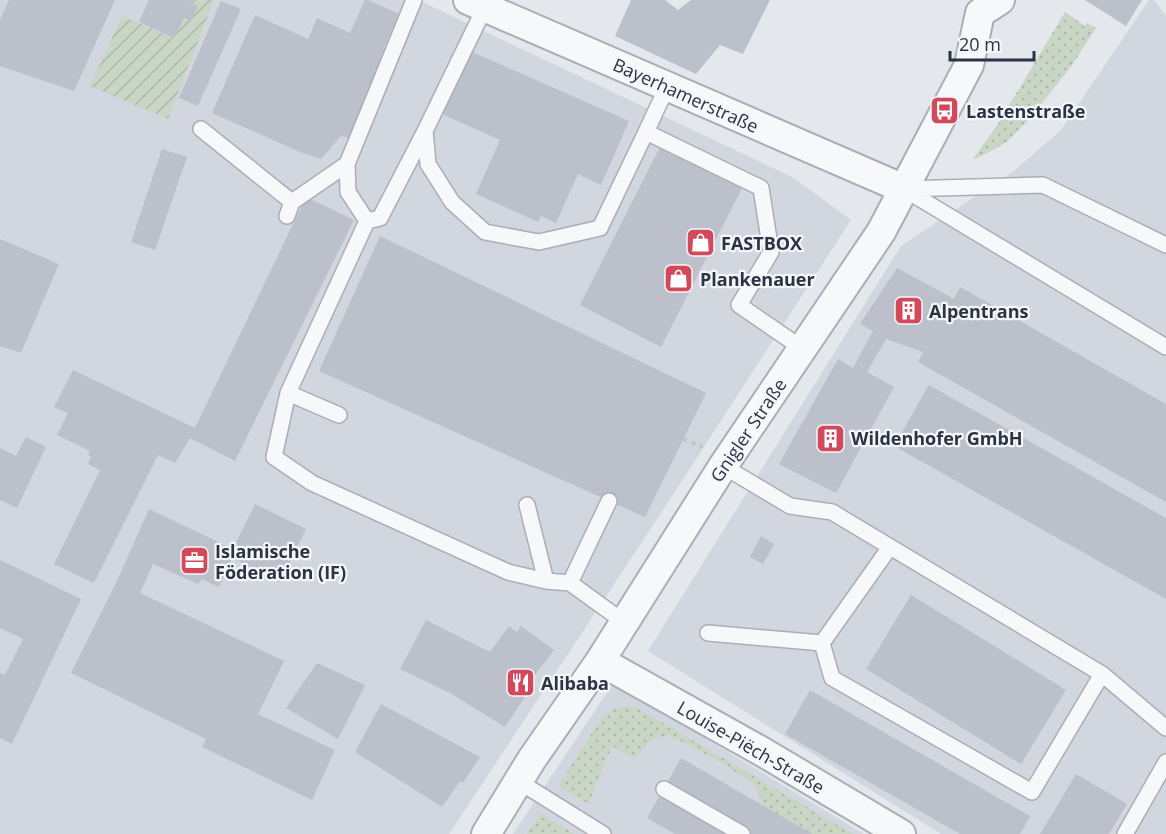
<svg xmlns="http://www.w3.org/2000/svg" width="1166" height="834" viewBox="0 0 1166 834" font-family="'Open Sans',sans-serif">
  <defs>
    <pattern id="grass-dots" width="8" height="8" patternUnits="userSpaceOnUse" patternTransform="scale(1.5)"><rect width="8" height="8" fill="#c9d6c5"/><path d="M2 2h.1M6 6h.1" fill="none" stroke="#adb8ab" stroke-width="1.8" stroke-linecap="round"/></pattern>
    <pattern id="garden-furrows" width="10" height="10" patternUnits="userSpaceOnUse" patternTransform="scale(1.5)"><rect width="10" height="10" fill="#c9d6c5"/><path d="M-1 1l2-2M0 10L10 0M9 11l2-2" fill="none" stroke="#adb8ab"/></pattern>
  </defs>
  <rect width="100%" height="100%" fill="#e4e7ec"/>
  <!-- built -->
  <path fill="#d2d6de" d="M0,0H418L794,178L851,220L659,516L449,834H0Z
    M1149,0H1154L1166,16V834H941L648,651L901,246L1014,171L1061,130Z
    M614,682L716,745L864,834H513Z"/>
  <!-- grass -->
  <path fill="url(#grass-dots)" d="M1065,12L1085,26L1087,23L1096,28L1070,68L1031,117L1007,142L982,156L973,159L998,124Z
    M625,706L639,709L853,834H812L763,806L757,789L751,781C735,772 679,735 664,736C650,738 643,749 635,759L613,746L605,761L589,804L558,786L603,716L615,708Z
    M540,813L574,834H527Z"/>
  <!-- garden -->
  <path fill="url(#garden-furrows)" d="M192,0H214L168,119L90,86L122,16L174,38L184,18L197,6L190,3Z"/>
  <!-- building -->
  <path fill="#bbc0ca" d="M9,0H115L74,91L0,66V20Z
    M149,0H192L190,3L198,6L191,21L184,18L174,38L139,22Z
    M365,0H368L399,14L384,48L388,51L348,138L341,136L321,159L300,152L212,113L255,15L308,39L317,18L350,33Z
    M631,0H665L678,10L691,0H770L743,54L720,45L696,74L615,36Z
    M1085,0H1142L1126,26Z
    M221,1L241,9L198,106L179,98Z
    M470,51L629,121L601,185L578,174L556,223L541,216L538,222L476,194L500,140L442,114Z
    M660,147L742,188L661,347L580,305Z
    M162,149L187,157L155,250L131,242Z
    M306,197L354,220L235,461L190,438L175,463L158,455L94,583L54,564L100,470L88,464L91,456L88,455L90,451L57,435L68,413L54,407L73,370L195,428Z
    M380,236L706,393L645,517L319,371Z
    M0,239L59,264L21,353L0,346Z
    M897,268L954,299L960,287L1166,404V502L918,362L923,352L886,339L867,372L894,387L836,493L779,464L838,359L853,368L873,331L860,324Z
    M929,385L1166,518V599L894,446Z
    M26,437L46,447L17,508L0,500V448L16,456Z
    M255,504L306,529L280,582L232,558L219,587L202,579L198,584L153,564L140,593L284,661L258,714L335,750L312,800L202,747L206,739L71,673L117,581L149,509L233,549Z
    M761,536L774,544L763,564L750,557Z
    M0,560L81,599L12,744L0,738V673L5,675L23,639L0,628Z
    M911,595L1066,690L1021,764L866,669Z
    M426,620L490,652L509,626L517,632L521,626L554,650L529,683L532,686L505,727L450,693L400,669Z
    M317,663L365,685L338,739L286,708Z
    M810,690L1030,816L1020,834H960L785,734Z
    M381,704L480,757L463,783L460,781L442,807L355,752Z
    M681,758L812,834H675L647,818Z
    M1076,774L1127,804L1109,834H1040Z"/>
  <g fill="none" stroke-linecap="round" stroke-linejoin="round">
    <defs>
      <path id="lane" d="M485,7L425,131L428,164L452,202L485,232L539,242L600,228L646,132
        M667,87L646,132L761,188L771,252L739,305L803,349
        M201,129L292,202
        M347,164L348,192L367,221L288,393L274,457L312,483L508,572L546,581L570,583L624,622
        M904,189L1166,347
        M904,189L1043,185L1166,245
        M287,216L292,202L347,164L414,0
        M367,221L380,218L425,131
        M288,393L339,415
        M723,466L790,506L832,512L1102,674L1166,728
        M527,505L546,581
        M570,583L609,501
        M708,633L822,643L890,547
        M822,643L832,678L1032,792L1102,674
        M518,781L603,834
        M664,789L742,834
        M1125,834L1166,762"/>
      <path id="street" d="M468,0L904,189
        M980,13L1000,0
        M600,661L761,751L901,834
        M486,834L532,759L600,661L723,466L881,232L969,65L980,13"/>
    </defs>
    <!-- lane casing -->
    <use href="#lane" stroke="#a9aeb7" stroke-width="18"/>
    <!-- street casing -->
    <use href="#street" stroke="#a9aeb7" stroke-width="32"/>
    <!-- path -->
    <path stroke="#c2c5cb" stroke-width="4" stroke-dasharray="4.5 4.5" stroke-linecap="butt" d="M683,439L703,447"/>
    <!-- lane -->
    <use href="#lane" stroke="#f7f8fa" stroke-width="15"/>
    <!-- street -->
    <use href="#street" stroke="#f7f8fa" stroke-width="28"/>
  </g>
  <!-- icons -->
  <defs>
    <symbol id="bus-square" viewBox="-11 -11 22 22"><rect x="-9" y="-9" width="18" height="18" rx="4" fill="#d1495b" stroke="#f4f6f9"/><path d="M-5-6H5V4H4V6H2V4H-2V6H-4V4H-5ZM-3.5-4V0h7V-4ZM-3.5 1.2v1.5H-2V1.2ZM2 1.2v1.5H3.5V1.2Z" fill="#fff"/></symbol>
    <symbol id="shop-square" viewBox="-11 -11 22 22"><rect x="-9" y="-9" width="18" height="18" rx="4" fill="#d1495b" stroke="#f4f6f9"/><path d="M-5-2.5h2.3a2.7 3.5 0 0 1 5.4 0H5L5.5 6h-11ZM-1.5-2.5h3a1.5 2.3 0 0 0-3 0Z" fill="#fff"/></symbol>
    <symbol id="building-square" viewBox="-11 -11 22 22"><rect x="-9" y="-9" width="18" height="18" rx="4" fill="#d1495b" stroke="#f4f6f9"/><path d="M-4-6H4V6H1V3H-1V6H-4ZM-2.5-4.3h1.7v1.8h-1.7ZM.8-4.3h1.7v1.8H.8ZM-2.5-1h1.7V.8h-1.7ZM.8-1h1.7V.8H.8Z" fill="#fff"/></symbol>
    <symbol id="office-square" viewBox="-11 -11 22 22"><rect x="-9" y="-9" width="18" height="18" rx="4" fill="#d1495b" stroke="#f4f6f9"/><path d="M-6-3h4V-5.5h4V-3h4V5H-6ZM-1-4.5V-3h2v-1.5ZM-6 0V1H6V0Z" fill="#fff"/></symbol>
    <symbol id="restaurant-square" viewBox="-11 -11 22 22"><rect x="-9" y="-9" width="18" height="18" rx="4" fill="#d1495b" stroke="#f4f6f9"/><path d="M-5-6h1v4h1v-4h1v4h1v-4h1v5L-1.5 .5V6h-2V.5L-5-1ZM5-6V6H3V1.5H1.5Q1.5-4 5-6Z" fill="#fff"/></symbol>
  </defs>
  <g fill-rule="evenodd">
    <use href="#bus-square" x="928" y="94" width="33" height="33"/>
    <use href="#shop-square" x="684" y="226" width="33" height="33"/>
    <use href="#shop-square" x="662" y="262" width="33" height="33"/>
    <use href="#building-square" x="892" y="294" width="33" height="33"/>
    <use href="#building-square" x="814" y="422" width="33" height="33"/>
    <use href="#office-square" x="178" y="544" width="33" height="33"/>
    <use href="#restaurant-square" x="504" y="666" width="33" height="33"/>
  </g>
  <g text-anchor="middle" dominant-baseline="central" stroke-width="4.5" stroke-linejoin="round" paint-order="stroke">
    <!-- street labels -->
    <g font-size="18" fill="#2b3445" stroke="#f4f6f9">
      <text transform="translate(686 95) rotate(24)">Bayerhamerstraße</text>
      <text transform="translate(748 430) rotate(-56)">Gnigler Straße</text>
      <text transform="translate(751 747) rotate(30)">Louise-Piëch-Straße</text>
    </g>
    <!-- poi labels -->
    <g font-size="18" font-weight="bold" fill="#2b3445" stroke="#f4f6f9" text-anchor="start">
      <text x="966" y="111">Lastenstraße</text>
      <text x="721" y="243">FASTBOX</text>
      <text x="700" y="279">Plankenauer</text>
      <text x="929" y="311">Alpentrans</text>
      <text x="851" y="438">Wildenhofer GmbH</text>
      <text x="215" y="551">Islamische<tspan x="215" dy="21">Föderation (IF)</tspan></text>
      <text x="541" y="683">Alibaba</text>
    </g>
  </g>
  <!-- scale -->
  <path d="M950 51v9h84v-9" fill="none" stroke="#2b3445" stroke-width="3"/>
  <text x="959" y="51" font-size="18" fill="#2b3445" stroke="#f4f6f9" stroke-width="4.5" paint-order="stroke">20 m</text>
</svg>
